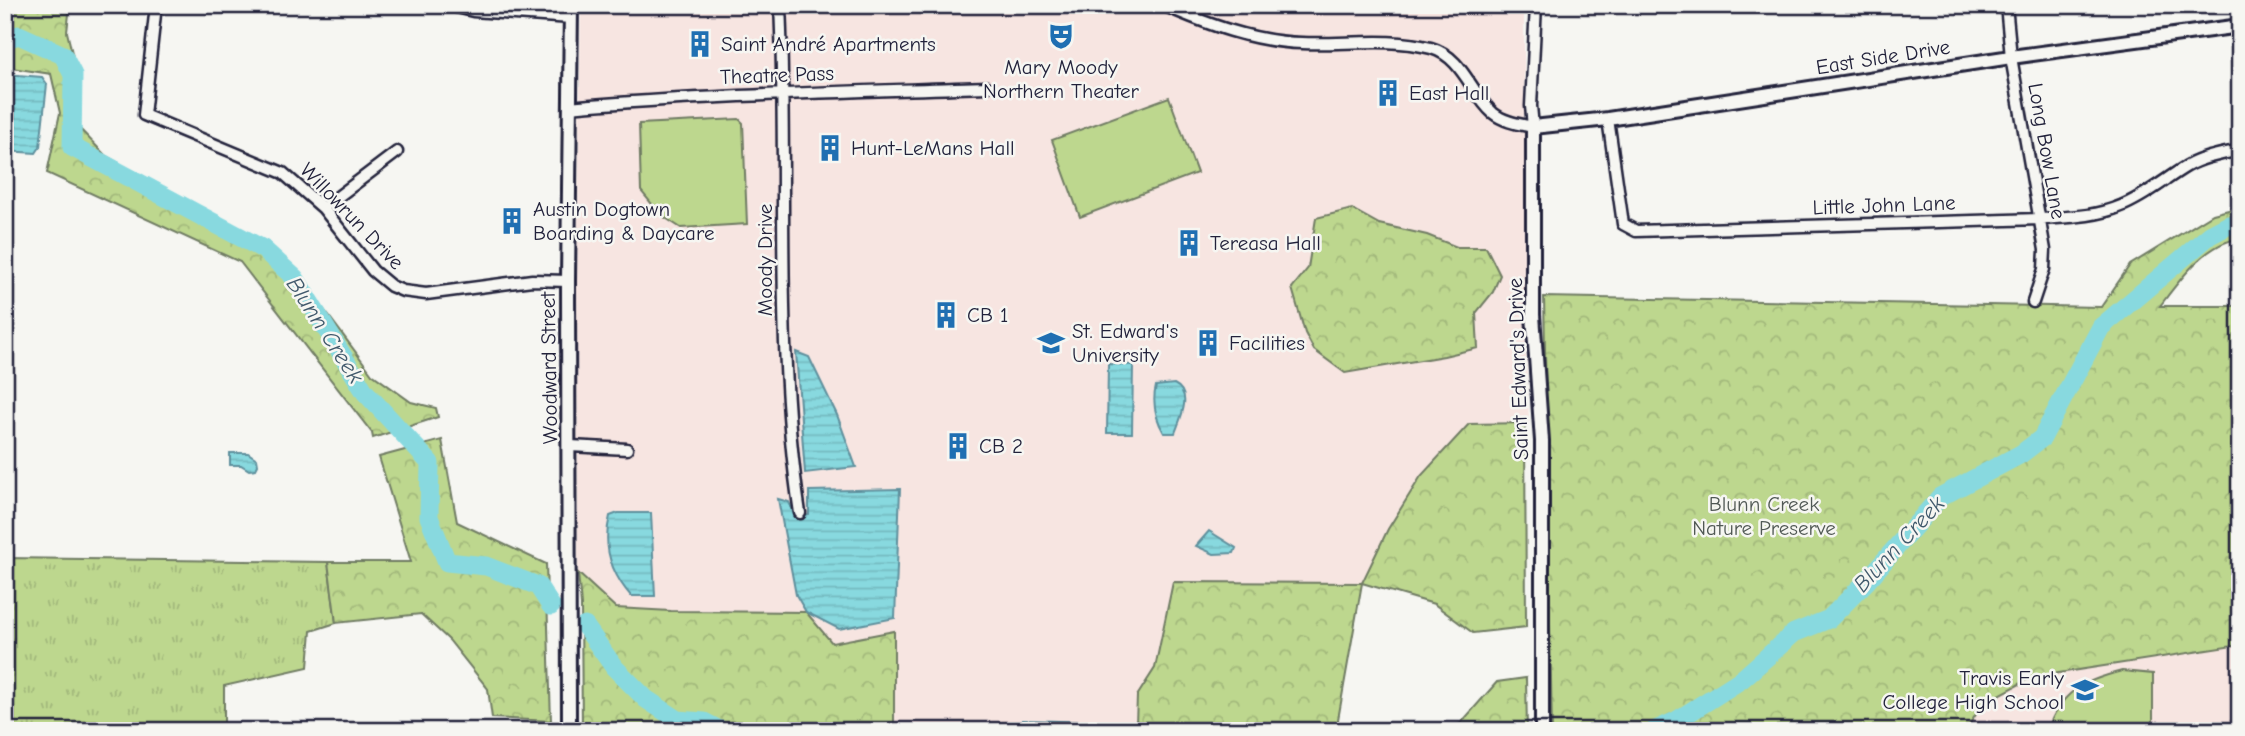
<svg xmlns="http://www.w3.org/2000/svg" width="2245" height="736" viewBox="0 0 2245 736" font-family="'Comic Neue',sans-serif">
  <defs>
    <pattern id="grass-tufts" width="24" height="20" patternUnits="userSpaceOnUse" patternTransform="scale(1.75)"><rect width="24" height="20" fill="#bdd78e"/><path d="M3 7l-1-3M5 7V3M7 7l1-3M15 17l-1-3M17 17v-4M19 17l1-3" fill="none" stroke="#a2b87b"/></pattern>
    <pattern id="forest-crowns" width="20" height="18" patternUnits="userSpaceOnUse" patternTransform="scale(1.75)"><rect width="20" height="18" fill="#bdd78e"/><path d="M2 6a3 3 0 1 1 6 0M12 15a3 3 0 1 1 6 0" fill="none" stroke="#a2b87b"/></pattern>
    <pattern id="water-rules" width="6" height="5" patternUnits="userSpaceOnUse" patternTransform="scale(1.75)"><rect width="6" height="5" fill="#88d9df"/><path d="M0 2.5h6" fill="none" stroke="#75bac0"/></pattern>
  </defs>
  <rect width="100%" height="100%" fill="#f6f6f2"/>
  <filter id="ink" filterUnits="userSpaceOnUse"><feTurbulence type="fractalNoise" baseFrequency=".0143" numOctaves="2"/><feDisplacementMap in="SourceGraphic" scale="14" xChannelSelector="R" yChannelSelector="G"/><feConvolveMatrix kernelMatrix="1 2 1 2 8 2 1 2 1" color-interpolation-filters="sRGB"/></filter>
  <g filter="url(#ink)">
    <!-- built -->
    <path fill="#f7e5e1" d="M581,5H1524V307L1529,423L1468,425L1388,529L1362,583L1174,582L1155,668L1137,696V724L894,731L893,631L832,643L671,611L616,608L578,573L577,277Z
      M2240,644V731H1927L1933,650Z"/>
    <!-- grass -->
    <path fill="url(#grass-tufts)" stroke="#707c64" stroke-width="2" d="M5,558L328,562L336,623L311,631L308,667L224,686V731H5Z"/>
    <!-- forest -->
    <path fill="url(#forest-crowns)" stroke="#707c64" stroke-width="2" d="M5,5H70L67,32L78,78L77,126L105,155L258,241L299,276L372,374L411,402L436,408L438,417L373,438L372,433L240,262L47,173L60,113L51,74L5,67Z
      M2240,207V239C2207,241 2179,281 2160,306H2240V645L2033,677L2001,694L1977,713L1965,731H1552L1544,297L2101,307L2130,265L2213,214Z
      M1352,209L1379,224L1427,235L1457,247H1486L1500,275L1493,292L1476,313L1478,348L1444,356L1345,373L1314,350L1305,333L1292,288L1308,268L1316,218Z
      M1525,423L1526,627L1473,633L1434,604L1362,583L1336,731H911L1136,724L1137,696L1155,668L1173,582L1362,583L1388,529L1421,476L1469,424Z
      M442,440L457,522L546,564L551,721L492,718L488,689L449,640L421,614L336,623L328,562H411L379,457Z
      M578,573L616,608L671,611L806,612L832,643L894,631V731H582L581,605Z
      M1526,678L1527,731H1443L1461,723L1497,682Z"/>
    <!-- pitch -->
    <path fill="#bdd78e" stroke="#707c64" stroke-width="2" d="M1169,97L1197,173L1080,217L1052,140Z
      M739,119L743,123L747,224L681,228L661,215L641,191L639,124Z
      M2122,671L2153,674V731H2047C2061,691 2083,681 2122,671Z"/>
    <!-- water -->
    <path fill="url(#water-rules)" stroke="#5f909d" stroke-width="2" d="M5,74L42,77L47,84L40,147L36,153L5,151Z
      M796,352L809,357L837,415L856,467L805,473Z
      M1108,364L1133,365L1132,433H1107Z
      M1174,384C1193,393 1181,417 1175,433H1164C1156,419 1152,402 1156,386Z
      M230,453H248L257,459L258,465L256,469L249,470L241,465H230Z
      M900,489L895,618L839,629L806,612L796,595L778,499L789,502L796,518L809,515V491Z
      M618,513H651L655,596H631C611,573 602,547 610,516Z
      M1209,531L1236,548L1234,553L1214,554L1196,546Z
      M1023,720L1130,723V731H1022Z"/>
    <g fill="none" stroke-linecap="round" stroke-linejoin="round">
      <!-- river -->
      <path stroke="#88d9df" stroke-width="19" d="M5,39L19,35L63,55L73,75L72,147L263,249L295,278L365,392L430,463L429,517L447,562L486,566L538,586L551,606
        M585,626L614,667L646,699L678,720L704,722L721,731
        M1654,731L1676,721L1742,679L1794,633L1829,619L1866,582L1940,497L2021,454L2042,438L2101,327L2210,235L2229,225H2240"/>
      <defs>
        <path id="minor" d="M156,5L144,115L283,173L323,208L373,271L391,286L403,291L426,294L532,280L568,281
          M448,5L473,11L571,18
          M780,5C788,174 774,346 800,513
          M1163,5C1207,24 1254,42 1302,43C1344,45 1389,37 1431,48C1463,57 1471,94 1493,113C1504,122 1519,124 1533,127L1531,106L1536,5
          M2006,5L2011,57L2045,250L2044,269L2033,302
          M569,107C708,95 848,92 987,87
          M1608,119L1623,224L1636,231L2040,219C2068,217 2095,217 2121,206C2146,196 2165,179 2187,166C2203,157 2222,154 2240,150
          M323,208L397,152
          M570,446L627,449"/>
        <path id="tertiary" d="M569,731L568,281L571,5
          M1542,731V441L1533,315V127L1608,119L2011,57L2240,26"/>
      </defs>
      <!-- minor casing -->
      <use href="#minor" stroke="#22223b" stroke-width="15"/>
      <!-- tertiary casing -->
      <use href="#tertiary" stroke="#22223b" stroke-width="18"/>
      <!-- minor -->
      <use href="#minor" stroke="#f6f6f2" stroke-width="10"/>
      <!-- tertiary -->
      <use href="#tertiary" stroke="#f6f6f2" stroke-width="12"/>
    </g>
  </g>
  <!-- icons -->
  <defs>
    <symbol id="theatre-bare" viewBox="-9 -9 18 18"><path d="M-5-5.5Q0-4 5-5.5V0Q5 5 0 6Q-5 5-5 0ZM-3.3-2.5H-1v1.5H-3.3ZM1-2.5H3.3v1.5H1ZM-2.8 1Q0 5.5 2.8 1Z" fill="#1f6fb2" stroke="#f6f6f2" stroke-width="2.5" paint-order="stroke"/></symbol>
    <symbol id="building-bare" viewBox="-9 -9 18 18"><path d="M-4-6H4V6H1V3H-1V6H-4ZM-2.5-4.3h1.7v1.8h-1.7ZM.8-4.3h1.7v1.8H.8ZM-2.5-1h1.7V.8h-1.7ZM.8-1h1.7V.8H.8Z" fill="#1f6fb2" stroke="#f6f6f2" stroke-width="2.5" paint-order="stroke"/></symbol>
    <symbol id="university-bare" viewBox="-9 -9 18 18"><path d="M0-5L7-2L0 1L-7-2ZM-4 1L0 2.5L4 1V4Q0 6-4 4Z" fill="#1f6fb2" stroke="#f6f6f2" stroke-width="2.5" paint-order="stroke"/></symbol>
    <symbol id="school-bare" viewBox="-9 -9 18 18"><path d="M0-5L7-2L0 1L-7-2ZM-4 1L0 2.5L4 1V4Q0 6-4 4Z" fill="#1f6fb2" stroke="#f6f6f2" stroke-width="2.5" paint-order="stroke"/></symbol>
  </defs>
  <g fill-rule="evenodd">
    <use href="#theatre-bare" x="1042" y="17" width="38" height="38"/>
    <use href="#building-bare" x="681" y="25" width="38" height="38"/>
    <use href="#building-bare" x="1369" y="74" width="38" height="38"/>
    <use href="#building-bare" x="811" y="129" width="38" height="38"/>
    <use href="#building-bare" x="493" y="202" width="38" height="38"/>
    <use href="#building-bare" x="1170" y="224" width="38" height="38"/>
    <use href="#building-bare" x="927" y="296" width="38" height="38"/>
    <use href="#university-bare" x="1032" y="324" width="38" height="38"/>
    <use href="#building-bare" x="1189" y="324" width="38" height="38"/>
    <use href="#building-bare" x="939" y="427" width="38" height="38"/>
    <use href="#school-bare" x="2066" y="671" width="38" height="38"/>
  </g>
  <g text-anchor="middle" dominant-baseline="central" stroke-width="5" stroke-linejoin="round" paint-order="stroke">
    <!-- poi labels -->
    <g font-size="21" fill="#22223b" stroke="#f6f6f2" text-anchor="start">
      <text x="721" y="44">Saint André Apartments</text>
      <text x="1061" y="67" text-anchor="middle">Mary Moody<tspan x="1061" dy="24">Northern Theater</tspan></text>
      <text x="1409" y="93">East Hall</text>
      <text x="851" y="148">Hunt-LeMans Hall</text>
      <text x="533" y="209">Austin Dogtown<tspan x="533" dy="24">Boarding &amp; Daycare</tspan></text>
      <text x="1210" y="243">Tereasa Hall</text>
      <text x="967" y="315">CB 1</text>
      <text x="1072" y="331">St. Edward's<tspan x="1072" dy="24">University</tspan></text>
      <text x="1229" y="343">Facilities</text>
      <text x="979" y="446">CB 2</text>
      <text x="2064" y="678" text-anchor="end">Travis Early<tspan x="2064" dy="24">College High School</tspan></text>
    </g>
    <!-- street labels -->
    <g font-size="21" fill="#22223b" stroke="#f6f6f2">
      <text transform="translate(1883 57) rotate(-9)">East Side Drive</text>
      <text transform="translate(777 75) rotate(-2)">Theatre Pass</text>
      <text transform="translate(2047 151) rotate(80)">Long Bow Lane</text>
      <text transform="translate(1884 205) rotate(-2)">Little John Lane</text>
      <text transform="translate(352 216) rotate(46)">Willowrun Drive</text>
      <text transform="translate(765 260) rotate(-90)">Moody Drive</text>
      <text transform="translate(549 368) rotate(-91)">Woodward Street</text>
      <text transform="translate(1518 369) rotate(-92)">Saint Edward's Drive</text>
    </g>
    <!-- park labels -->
    <g font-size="21" fill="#505854" stroke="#f6f6f2">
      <text x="1764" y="504">Blunn Creek<tspan x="1764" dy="24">Nature Preserve</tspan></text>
    </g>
    <!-- water labels -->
    <g font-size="23" font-style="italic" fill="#41596c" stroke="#f6f6f2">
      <text transform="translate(325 330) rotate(57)">Blunn Creek</text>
      <text transform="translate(1899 544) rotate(-47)">Blunn Creek</text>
    </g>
  </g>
  <!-- margin -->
  <rect width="2245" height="736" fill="none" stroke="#f6f6f2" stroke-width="28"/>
  <rect x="14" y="14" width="2217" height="708" fill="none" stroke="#22223b" stroke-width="2.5" filter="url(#ink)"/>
</svg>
